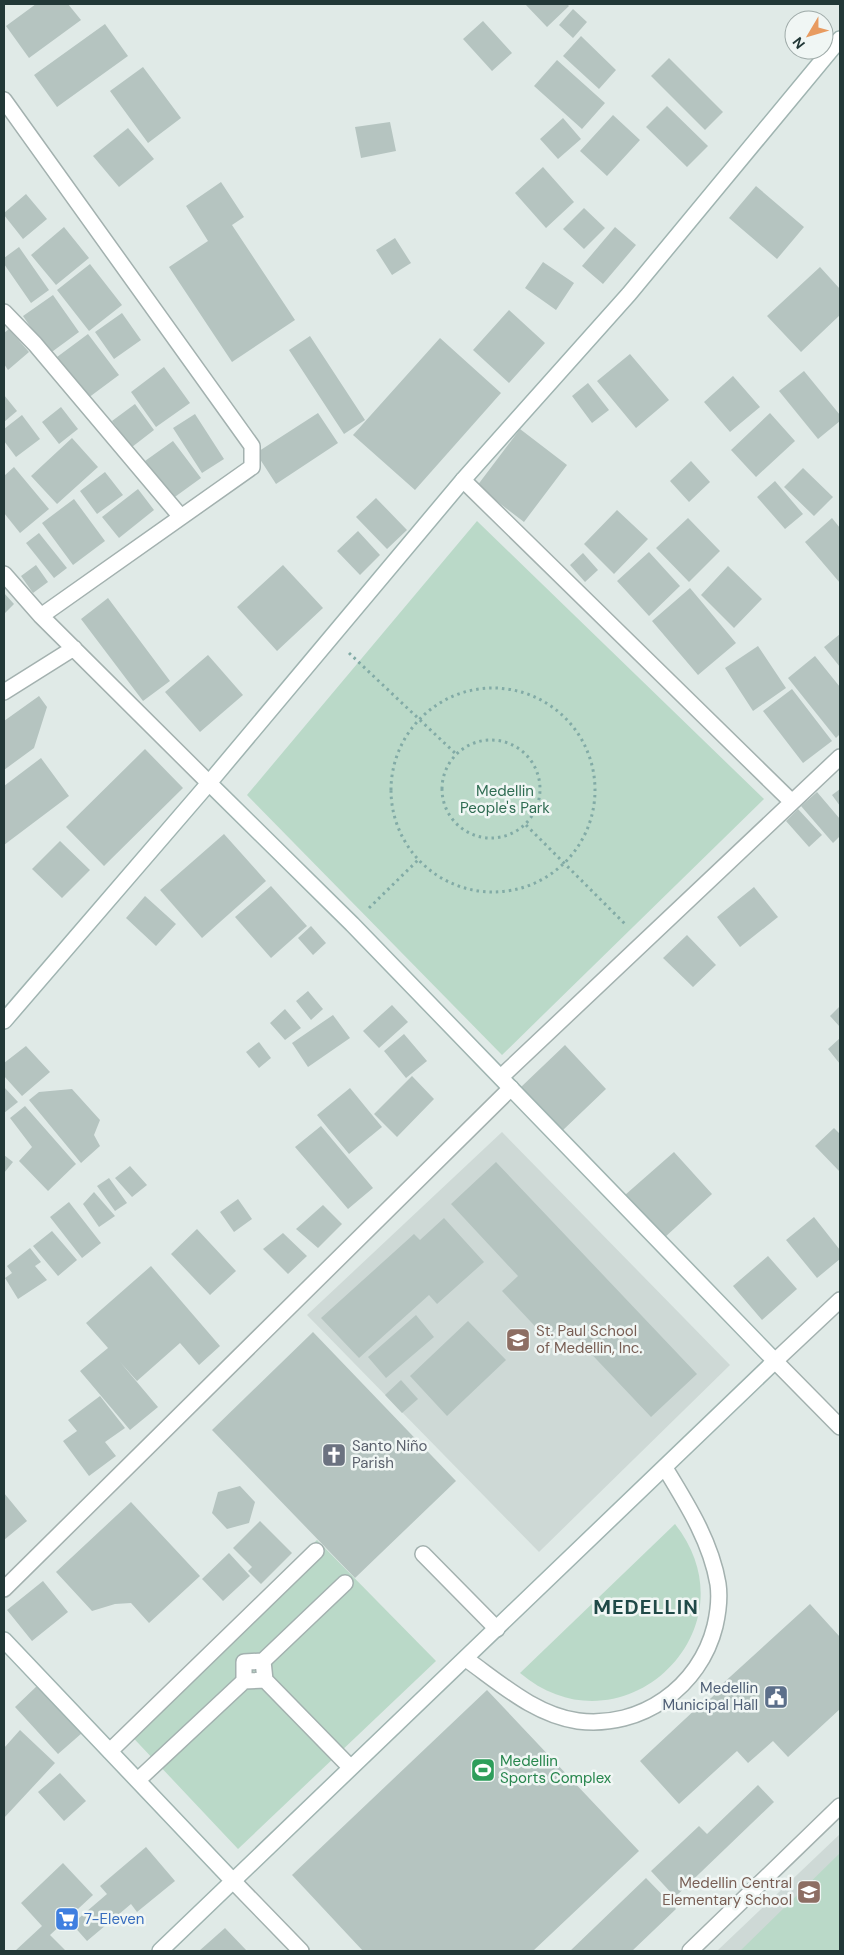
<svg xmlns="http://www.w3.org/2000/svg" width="844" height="1955" viewBox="0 0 844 1955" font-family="'DM Sans',sans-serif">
  <rect width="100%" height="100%" fill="#e0eae7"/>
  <!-- built -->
  <path fill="#ced9d6" d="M502,1132L730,1365L539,1552L307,1315Z
    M840,1834V1951H717Z"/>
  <!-- green -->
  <path fill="#bad9c8" d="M477,521L764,799L502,1055L247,795Z
    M675,1524C758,1629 622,1759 520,1673Z
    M317,1540L436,1661L238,1849L123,1727Z
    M840,1853V1951H740Z"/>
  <!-- building -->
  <path fill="#b5c4c0" d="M36,4H68L81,20L29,58L6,26Z
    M525,4H567L569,6L547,27Z
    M573,9L587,22L573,38L559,25Z
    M483,21L512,53L492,71L463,39Z
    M105,24L128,56L57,107L34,75Z
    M581,36L616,70L599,89L563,56Z
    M669,58L723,112L705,130L651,76Z
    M557,60L605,103L582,129L534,86Z
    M143,67L181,118L148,143L110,91Z
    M667,106L708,146L687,167L646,127Z
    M613,115L640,140L607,176L580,151Z
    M563,118L581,139L558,159L540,139Z
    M390,122L396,151L361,158L355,127Z
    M128,128L154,159L119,187L93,156Z
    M543,167L574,202L546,228L515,193Z
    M221,182L244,217L232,225L295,320L232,362L169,267L208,241L186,206Z
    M756,186L804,227L777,259L729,218Z
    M26,194L47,219L23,239L4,215V213Z
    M584,208L605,228L584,249L563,229Z
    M64,227L89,258L56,285L31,255Z
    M615,227L636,245L603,284L582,266Z
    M395,238L411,263L392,275L376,250Z
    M19,247L49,290L31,303L4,264V258Z
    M543,262L574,283L556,310L525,288Z
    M90,264L122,305L89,331L57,290Z
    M820,267L840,289V315L801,352L767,316Z
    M53,295L79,332L49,354L23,316Z
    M509,310L545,343L509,383L473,350Z
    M122,313L141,340L114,359L95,332Z
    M9,329L29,352L8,370L4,364V333Z
    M88,334L119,375L84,401L53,360Z
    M310,336L365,420L344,434L289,350Z
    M440,338L501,393L415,490L353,435Z
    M630,354L669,400L636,428L597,381Z
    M164,367L190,403L156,427L131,392Z
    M804,371L840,415V421L818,439L779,391Z
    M733,376L760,407L730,432L704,402Z
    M588,383L609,410L592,423L572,396Z
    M4,395L17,411L4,422Z
    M135,404L154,430L132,447L112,421Z
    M61,407L78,429L59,444L42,422Z
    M318,413L338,443L276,484L256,453Z
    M770,413L795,441L756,477L731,450Z
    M195,414L224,459L202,473L173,428Z
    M22,415L40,439L16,457L4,441V429Z
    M520,429L567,465L524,522L477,486Z
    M72,438L98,467L57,504L31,476Z
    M173,441L201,478L172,499L145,461Z
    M691,461L710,482L689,502L670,481Z
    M14,467L49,509L20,533L4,513V476Z
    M803,468L833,497L814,516L784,487Z
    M105,472L123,495L97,514L80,491Z
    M775,481L803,514L785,529L757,497Z
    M138,489L154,510L119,538L102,517Z
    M376,498L407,530L387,549L356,517Z
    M74,499L105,541L73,565L42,523Z
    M617,510L648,539L614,574L584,544Z
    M688,518L720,551L689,582L656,548Z
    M832,518L840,528V583L805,542Z
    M358,531L380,555L360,575L337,551Z
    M39,533L67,568L54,578L26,543Z
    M649,552L680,586L649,616L617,581Z
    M583,553L598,570L585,582L570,565Z
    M36,565L48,582L33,593L21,576Z
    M283,565L323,608L277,651L237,607Z
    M728,566L762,599L734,628L701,595Z
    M690,588L736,643L698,675L652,621Z
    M4,593L14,604L4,614Z
    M108,598L170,681L143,701L81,619Z
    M840,634V667L824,647Z
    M758,646L786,688L753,711L725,668Z
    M208,655L243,695L200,732L165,692Z
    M815,656L840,687V734L836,738L788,678Z
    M792,689L832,741L803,763L763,711Z
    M39,696L47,707L34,748L4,770V721Z
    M145,749L183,788L104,866L66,827Z
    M41,758L69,796L4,845V786Z
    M840,789V806L832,795Z
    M817,792L840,819V836L833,843L801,806Z
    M798,809L822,835L809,847L786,821Z
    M224,834L266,881L202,938L160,890Z
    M60,841L90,870L62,898L32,869Z
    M271,886L307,926L271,958L235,917Z
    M754,887L778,917L740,947L717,917Z
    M145,896L176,924L156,946L126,918Z
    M311,926L326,943L313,955L298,938Z
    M687,935L716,965L693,987L663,958Z
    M308,991L323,1009L311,1020L296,1001Z
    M392,1005L408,1022L379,1048L363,1031Z
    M840,1006V1027L830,1016Z
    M285,1009L301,1028L285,1040L270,1023Z
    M333,1015L350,1038L308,1067L292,1043Z
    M404,1034L427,1061L406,1078L384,1051Z
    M840,1038V1064L828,1049Z
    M259,1042L271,1058L259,1068L246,1052Z
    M565,1045L606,1089L562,1131L521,1087Z
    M26,1046L50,1072L22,1096L4,1076V1063Z
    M412,1076L434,1099L397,1137L374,1114Z
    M4,1087L18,1102L4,1113Z
    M350,1088L382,1127L349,1154L317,1115Z
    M72,1089L100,1120L94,1135L100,1146L81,1163L29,1100L39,1092Z
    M25,1106L76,1164L48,1191L19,1161L32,1147L10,1118Z
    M321,1126L373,1188L348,1209L295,1147Z
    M834,1128L840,1134V1172L815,1146Z
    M674,1152L712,1194L664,1238L625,1195Z
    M4,1155L13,1162L4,1173Z
    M496,1162L697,1374L651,1417L562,1323L546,1338L502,1291L518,1276L451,1204Z
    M130,1166L147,1185L132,1197L115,1178Z
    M109,1178L127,1203L115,1211L97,1186Z
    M94,1192L115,1216L99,1227L83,1204Z
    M238,1199L252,1219L234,1232L220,1212Z
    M69,1202L101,1243L82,1258L50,1217Z
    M323,1205L342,1224L318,1248L296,1229Z
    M814,1217L840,1250V1259L817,1278L786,1240Z
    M444,1218L484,1262L437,1304L429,1295L359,1358L321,1318L414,1234L420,1240Z
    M197,1229L236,1271L210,1295L171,1254Z
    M52,1231L77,1260L58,1276L33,1246Z
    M283,1233L307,1256L288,1274L263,1249Z
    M30,1248L41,1262L35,1266L47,1280L18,1299L5,1278L12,1273L7,1266Z
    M768,1256L797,1289L762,1320L733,1286Z
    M151,1266L220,1346L199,1365L180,1343L137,1381L120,1362L158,1407L130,1430L80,1371L108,1348L86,1323Z
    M416,1315L434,1337L386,1378L368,1357Z
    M468,1321L506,1360L447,1416L410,1376Z
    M313,1332L456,1481L355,1578L212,1430Z
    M401,1380L418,1399L402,1413L385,1395Z
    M100,1396L125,1428L105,1442L116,1456L89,1476L63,1441L77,1431L68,1420Z
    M240,1486L255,1502L249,1523L227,1529L212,1513L218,1492Z
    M4,1493L27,1521L4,1540Z
    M131,1502L200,1576L149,1623L131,1603L115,1604L92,1611L56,1572Z
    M260,1521L292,1553L261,1584L248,1571L252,1567L233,1548Z
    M229,1553L250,1576L223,1601L202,1579Z
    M43,1581L68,1612L32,1641L7,1610Z
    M810,1604L840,1637V1709L788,1757L773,1741L748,1763L737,1751L679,1804L640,1761L699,1706L700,1708L722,1688L720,1686Z
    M38,1685L82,1733L58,1754L15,1707Z
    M487,1690L639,1851L533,1951H363L292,1875Z
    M20,1730L55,1763L4,1818V1748Z
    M60,1773L86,1801L64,1821L38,1792Z
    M758,1785L774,1802L675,1897L651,1871L699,1826L707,1834Z
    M146,1847L175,1881L137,1912L131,1904L87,1941L72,1924L107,1894L100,1886Z
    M63,1863L93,1895L50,1935L66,1951H15L42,1926L21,1903Z
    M646,1878L676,1909L632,1951H570Z
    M225,1928L247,1951H199Z"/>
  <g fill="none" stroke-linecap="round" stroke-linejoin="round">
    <defs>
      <path id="lane" d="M466,1659C500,1683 535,1715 578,1721C641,1729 700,1687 715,1626C718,1613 720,1598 718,1584C711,1542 687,1504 665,1468
        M233,1881L301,1951"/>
      <path id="street" d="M4,100L252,446V467L41,616
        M4,312L35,344L181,517
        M463,480L792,802
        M4,574L41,616L209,783
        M4,692L74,648
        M501,1077L840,757
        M840,1300L775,1361L840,1427
        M423,1554L497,1629
        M4,1589L511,1088
        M263,1661L345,1583
        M265,1680L350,1767
        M110,1751L316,1551
        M138,1780L244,1681L265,1680L263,1661L244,1662V1681
        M690,1951L840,1806"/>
      <path id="secondary" d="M4,1021L209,783L463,480L629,294L840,39
        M4,1640L233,1881
        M160,1951L775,1361L352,924L209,783"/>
    </defs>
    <!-- lane casing -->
    <use href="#lane" stroke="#a3b1af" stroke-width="18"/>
    <!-- street casing -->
    <use href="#street" stroke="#a3b1af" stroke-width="18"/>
    <!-- secondary casing -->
    <use href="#secondary" stroke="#a0b4b1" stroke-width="18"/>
    <!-- path -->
    <path stroke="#82aba6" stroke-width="3" stroke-dasharray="2.5 4" stroke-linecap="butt" d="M349,653L456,754
      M391 790a102 102 0 1 1 204 0a102 102 0 1 1-204 0Z
      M442 789a49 49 0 1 1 98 0a49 49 0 1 1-98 0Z
      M526,825L626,925
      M369,908L418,860"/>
    <!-- lane -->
    <use href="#lane" stroke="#fff" stroke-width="15"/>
    <!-- street -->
    <use href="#street" stroke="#fff" stroke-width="15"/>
    <!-- secondary -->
    <use href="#secondary" stroke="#fff" stroke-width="15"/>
  </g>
  <!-- icons -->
  <defs>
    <symbol id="school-square" viewBox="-11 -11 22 22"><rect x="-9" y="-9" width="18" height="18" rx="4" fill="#8d6e63" stroke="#f0f6f4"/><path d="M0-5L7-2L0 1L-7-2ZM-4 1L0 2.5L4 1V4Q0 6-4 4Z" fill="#fff"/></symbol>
    <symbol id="church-square" viewBox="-11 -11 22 22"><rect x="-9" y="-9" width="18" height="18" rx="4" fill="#6b7280" stroke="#f0f6f4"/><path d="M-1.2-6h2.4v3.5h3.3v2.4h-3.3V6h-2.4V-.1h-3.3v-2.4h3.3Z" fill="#fff"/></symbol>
    <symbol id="civic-square" viewBox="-11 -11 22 22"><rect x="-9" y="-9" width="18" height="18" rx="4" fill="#5c6f8a" stroke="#f0f6f4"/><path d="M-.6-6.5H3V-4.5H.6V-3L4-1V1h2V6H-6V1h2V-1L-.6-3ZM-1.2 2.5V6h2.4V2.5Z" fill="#fff"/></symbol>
    <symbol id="stadium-square" viewBox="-11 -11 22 22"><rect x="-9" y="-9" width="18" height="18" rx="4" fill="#2e9e5b" stroke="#f0f6f4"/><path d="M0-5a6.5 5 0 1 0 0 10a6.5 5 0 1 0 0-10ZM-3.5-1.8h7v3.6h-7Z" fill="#fff"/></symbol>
    <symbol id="supermarket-square" viewBox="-11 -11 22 22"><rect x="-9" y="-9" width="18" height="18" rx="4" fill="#3f7fe0" stroke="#f0f6f4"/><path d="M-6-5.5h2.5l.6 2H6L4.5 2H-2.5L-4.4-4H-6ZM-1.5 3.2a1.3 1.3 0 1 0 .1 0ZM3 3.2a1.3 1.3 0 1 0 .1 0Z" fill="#fff"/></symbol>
  </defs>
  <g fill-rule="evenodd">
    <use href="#school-square" x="504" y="1326" width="28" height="28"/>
    <use href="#church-square" x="320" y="1441" width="28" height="28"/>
    <use href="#civic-square" x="762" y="1683" width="28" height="28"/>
    <use href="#stadium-square" x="469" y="1756" width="28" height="28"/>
    <use href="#school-square" x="795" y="1878" width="28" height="28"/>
    <use href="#supermarket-square" x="53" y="1905" width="28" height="28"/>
  </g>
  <g text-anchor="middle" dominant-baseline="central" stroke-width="5" stroke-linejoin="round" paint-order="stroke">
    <!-- park labels -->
    <g font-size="15" fill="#2f6c52" stroke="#f0f6f4">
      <text x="505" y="791">Medellin<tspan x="505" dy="17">People's Park</tspan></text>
    </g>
    <!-- education labels -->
    <g font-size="15" fill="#785e54" stroke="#f0f6f4" text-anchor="start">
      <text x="536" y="1331">St. Paul School<tspan x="536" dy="17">of Medellin, Inc.</tspan></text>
      <text x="792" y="1883" text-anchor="end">Medellin Central<tspan x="792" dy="17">Elementary School</tspan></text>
    </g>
    <!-- worship labels -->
    <g font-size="15" fill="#5b616d" stroke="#f0f6f4" text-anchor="start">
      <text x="352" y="1446">Santo Niño<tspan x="352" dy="17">Parish</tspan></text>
    </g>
    <!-- service labels -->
    <g font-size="15" fill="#4e5e75" stroke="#f0f6f4" text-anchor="end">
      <text x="758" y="1688">Medellin<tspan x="758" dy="17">Municipal Hall</tspan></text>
    </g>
    <!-- leisure labels -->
    <g font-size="15" fill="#27864d" stroke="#f0f6f4" text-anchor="start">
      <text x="500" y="1761">Medellin<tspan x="500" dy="17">Sports Complex</tspan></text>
    </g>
    <!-- shop labels -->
    <g font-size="15" fill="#366cbe" stroke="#f0f6f4" text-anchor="start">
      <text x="84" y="1919">7-Eleven</text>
    </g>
    <!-- district labels -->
    <g font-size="20" font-weight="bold" letter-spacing="1" fill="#1f4947" stroke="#f0f6f4">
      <text x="646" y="1607">MEDELLIN</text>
    </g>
  </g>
  <!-- border -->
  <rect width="844" height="1955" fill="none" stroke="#223837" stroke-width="10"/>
  <!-- north arrow -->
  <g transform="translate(809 35) rotate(232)"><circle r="24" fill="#f0f6f4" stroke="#9eaaa8"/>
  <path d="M0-4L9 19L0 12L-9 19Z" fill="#e89b60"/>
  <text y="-8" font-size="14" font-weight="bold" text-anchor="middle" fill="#223837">N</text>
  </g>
</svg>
